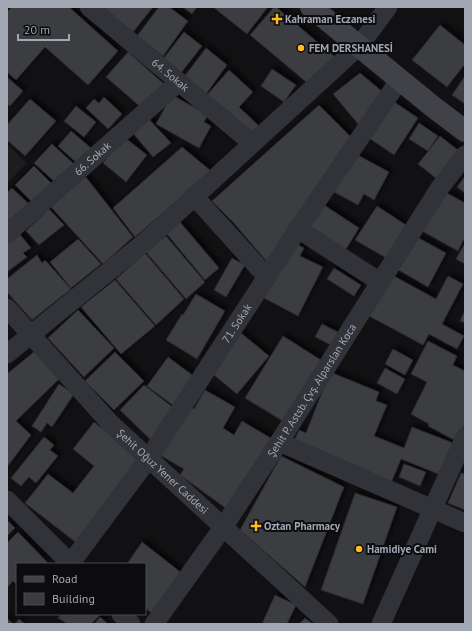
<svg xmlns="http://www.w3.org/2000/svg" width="472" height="631" viewBox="0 0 472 631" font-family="'PT Sans',sans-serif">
  <defs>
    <filter id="shadow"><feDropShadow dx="3.5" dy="-3.5" stdDeviation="2" flood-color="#0009"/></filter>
  </defs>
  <rect width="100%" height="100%" fill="#111113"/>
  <!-- built -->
  <path fill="#1d1d20" d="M7,144L27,163L7,183Z"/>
  <!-- building -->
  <path fill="#3b3c40" stroke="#2b2b2f" filter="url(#shadow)" d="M12,7H69L118,51L88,85L45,47L16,80L7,72V12Z
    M101,7H153L133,32Z
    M159,7H169L188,21L163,56L137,36Z
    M183,7H197L192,14Z
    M213,7H268L247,34Z
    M274,7H276L335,57L311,86L250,35Z
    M440,25L465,45V64L447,87L412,60Z
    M184,32L202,46L181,73L163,59Z
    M206,48L227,65L206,94L184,77Z
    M128,52L165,85L143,109L106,77Z
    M272,69L296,85L284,102L261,86Z
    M229,70L253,92L239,107L259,126L250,135L207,95Z
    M360,73L384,93L359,125L333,94Z
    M465,76V104L452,95Z
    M7,77L23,91L10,106L7,104Z
    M172,95L208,115L204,122L211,126L199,148L156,124Z
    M104,97L122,114L108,129L86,108L94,99L99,103Z
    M30,99L56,121L25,156L7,140V125Z
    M390,99L418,118L394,155L366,136Z
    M319,105L353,139L268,263L233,222L212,201Z
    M76,106L96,122L84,137L64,121Z
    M148,118L171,143L153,157L132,132Z
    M419,123L438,136L428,151L409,139Z
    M71,131L91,148L78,164L58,146Z
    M440,136L463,154L441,182L418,164Z
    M124,137L147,155L126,182L103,163Z
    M52,144L74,164L56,183L34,163Z
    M182,147L211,171L135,237L113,208Z
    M354,153L389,172L374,200L364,194L358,205L334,192Z
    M34,166L52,184L33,203L15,185Z
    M85,176L133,237L103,264L51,207Z
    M465,176V193L457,187Z
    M12,188L29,204L7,222V193Z
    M443,191L465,203V237L458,251L422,231Z
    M321,203L359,228L343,254L305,229Z
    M377,206L409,227L388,259L355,240Z
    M49,209L64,225L39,245L26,231Z
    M180,222L219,268L205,280L166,233Z
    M18,232L31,248L23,253L27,257L7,272V242Z
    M166,236L205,282L186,299L146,252Z
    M415,236L446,253L428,287L397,269Z
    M78,239L101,264L71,288L50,262Z
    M293,242L304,248L300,256L323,267L298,316L264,298Z
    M465,243V264L456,259Z
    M145,253L184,299L156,325L116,279Z
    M37,255L42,263L45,260L71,289L32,320L7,292V279Z
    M232,258L245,265L226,297L214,290Z
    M334,268L361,285L354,296L327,279Z
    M392,275L436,299L448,276L463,284L442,324L464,336L457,349L429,334L423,345L369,316Z
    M115,280L155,326L121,354L81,307Z
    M196,294L225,311L197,359L166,340L182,314L183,315Z
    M78,310L114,348L84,377L48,338Z
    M465,310V323L460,321Z
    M322,324L338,332L331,345L315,337Z
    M241,333L269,356L237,394L209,371Z
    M283,336L324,362L286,423L245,398Z
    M428,341L457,356L453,365L465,371V424L456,441L428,426L429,424L411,414L427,382L411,374Z
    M393,349L413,360L405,375L385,364Z
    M35,351L60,378L16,421L31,435L7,467V374Z
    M115,352L144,381L114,410L85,381Z
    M168,357L195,377L174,406L147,386Z
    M385,368L405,379L397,394L377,383Z
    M330,372L379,392L376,401L387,405L374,436L404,448L412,427L453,443L441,475L401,459L391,483L293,444L299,430L306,433Z
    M59,384L74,394L52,427L47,423L41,432L32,426Z
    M144,385L175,409L153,442L120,410Z
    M205,390L235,407L223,428L234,435L242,421L274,440L227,509L180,475L184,469L158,454L187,405L194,409Z
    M94,422L143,460L78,544L25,503L48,474L73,493L94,466L73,449Z
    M44,437L54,445L50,450L58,456L36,483L29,477L21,486L11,478Z
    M281,456L344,487L305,587L240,530Z
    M404,464L426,472L420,486L399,477Z
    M461,473L465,474V510L448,503Z
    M355,493L397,507L363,604L321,590Z
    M7,520L15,528L7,536Z
    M18,532L49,564H17V585L13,581L7,588V543Z
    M142,542L183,574L156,616L145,608V564H127Z
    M275,595L296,605L287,624H262Z
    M61,614H101L91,624H68L58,618Z
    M100,617L108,624H94Z
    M7,618L12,623V624H7Z
    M305,618L313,624H299Z
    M19,619L25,624H15Z"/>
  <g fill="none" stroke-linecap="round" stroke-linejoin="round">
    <!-- street -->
    <g stroke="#323338" stroke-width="19">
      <path id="s1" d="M89,7L252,143"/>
      <path d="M194,196L267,277"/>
      <path d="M298,229L380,282"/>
      <path id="s2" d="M7,234L179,82"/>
      <path id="s3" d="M7,308L110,423L329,624"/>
      <path d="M7,354L146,241L359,46L388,7"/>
      <path d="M279,442L465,523"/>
      <path d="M7,500L71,564"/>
      <path id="s4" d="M70,564L149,458L298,229L400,79"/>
      <path d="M121,614L131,624"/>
      <path id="s5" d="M154,624L224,526L285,433L439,189L465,155"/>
      <path d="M381,624L465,437"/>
    </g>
    <!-- secondary -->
    <path stroke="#404248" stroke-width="22" d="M311,7L432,106L465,131"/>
  </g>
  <!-- markers -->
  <g fill="#fcbc20" stroke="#0c0c0e" stroke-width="1.5">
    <path d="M275 13h4v4h4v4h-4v4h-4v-4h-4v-4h4z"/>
    <circle cx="301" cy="48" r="4"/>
    <path d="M254 520h4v4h4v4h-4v4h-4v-4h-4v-4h4z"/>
    <circle cx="359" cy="549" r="4"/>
  </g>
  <g text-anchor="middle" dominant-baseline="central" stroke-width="4" stroke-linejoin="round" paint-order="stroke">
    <!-- poi labels -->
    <g font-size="11" font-weight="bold" fill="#a2a7b4" stroke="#0c0c0e" text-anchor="start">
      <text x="285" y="19">Kahraman Eczanesi</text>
      <text x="309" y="48">FEM DERSHANESİ</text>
      <text x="264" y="526">Oztan Pharmacy</text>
      <text x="367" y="549">Hamidiye Cami</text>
    </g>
    <!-- street labels -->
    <g font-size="11" fill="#a2a7b4" stroke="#0c0c0e">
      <text stroke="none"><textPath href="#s1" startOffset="106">64. Sokak</textPath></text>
      <text stroke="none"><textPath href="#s2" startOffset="114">66. Sokak</textPath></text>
      <text stroke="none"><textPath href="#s4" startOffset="293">71. Sokak</textPath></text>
      <text stroke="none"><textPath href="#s5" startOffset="282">Şehit P. Astsb. Çvş. Alparslan Koca</textPath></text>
      <text stroke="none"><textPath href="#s3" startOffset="226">Şehit Oğuz Yener Caddesi</textPath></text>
    </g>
  </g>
  <!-- border -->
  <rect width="472" height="631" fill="none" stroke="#a2a7b4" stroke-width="16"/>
  <!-- legend -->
  <rect x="16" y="563" width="130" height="52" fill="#0c0c0e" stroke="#484a50"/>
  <rect x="24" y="576" width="20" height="6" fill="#404248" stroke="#484a50"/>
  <text x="52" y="583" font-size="12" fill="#a2a7b4">Road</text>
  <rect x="24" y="593" width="20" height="12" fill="#3b3c40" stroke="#484a50"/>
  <text x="52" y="603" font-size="12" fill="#a2a7b4">Building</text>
  <!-- scale -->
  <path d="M18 34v6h51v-6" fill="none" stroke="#a2a7b4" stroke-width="2"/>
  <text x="24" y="34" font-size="12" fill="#a2a7b4" stroke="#0c0c0e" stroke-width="3" paint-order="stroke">20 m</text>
</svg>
